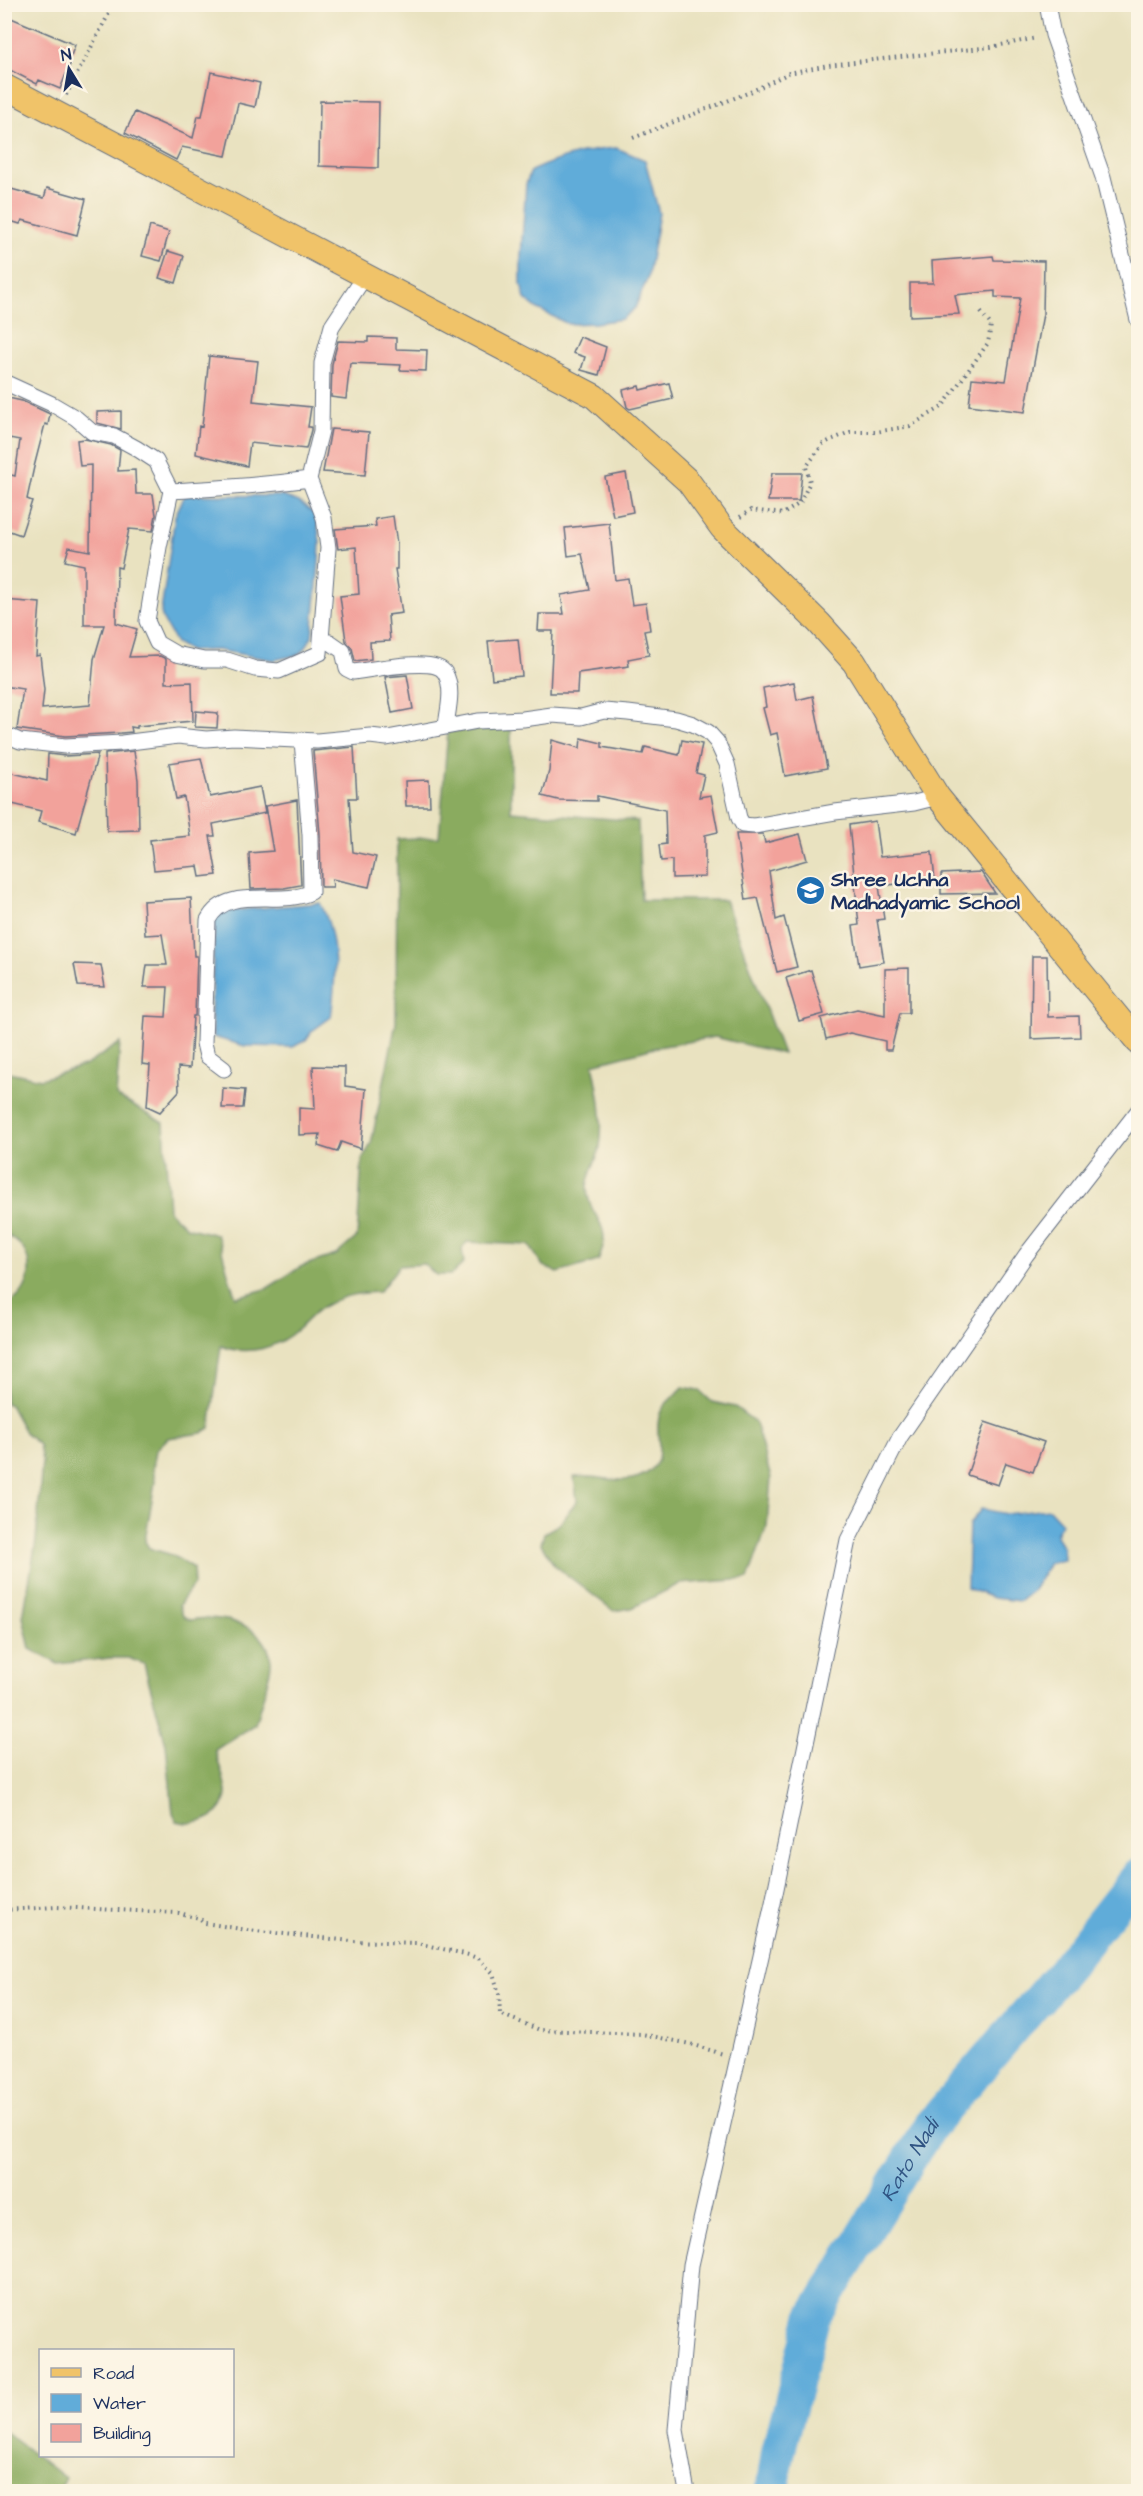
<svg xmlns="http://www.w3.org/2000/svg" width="1143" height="2496" viewBox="0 0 1143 2496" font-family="'Architects Daughter',sans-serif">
  <rect width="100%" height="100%" fill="#fcf5e5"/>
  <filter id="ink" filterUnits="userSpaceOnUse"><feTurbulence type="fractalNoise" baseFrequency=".0167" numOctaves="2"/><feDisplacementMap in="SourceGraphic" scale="12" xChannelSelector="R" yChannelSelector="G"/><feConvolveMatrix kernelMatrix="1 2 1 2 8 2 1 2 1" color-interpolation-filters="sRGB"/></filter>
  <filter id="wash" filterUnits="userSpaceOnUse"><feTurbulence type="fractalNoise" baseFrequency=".008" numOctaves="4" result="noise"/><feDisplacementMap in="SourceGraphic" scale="24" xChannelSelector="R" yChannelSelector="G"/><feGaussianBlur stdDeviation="1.35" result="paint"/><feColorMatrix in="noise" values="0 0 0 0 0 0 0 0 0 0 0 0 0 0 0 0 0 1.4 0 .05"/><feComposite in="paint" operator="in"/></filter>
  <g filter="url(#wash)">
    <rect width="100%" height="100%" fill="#e9e2c0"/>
    <!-- forest -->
    <path fill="#8aab5e" stroke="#526d5e" stroke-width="1.5" d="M511,729V811L638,821L641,900H725L783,1054L715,1037L658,1047L593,1064C599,1091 604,1119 600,1147C597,1160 588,1174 587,1187C587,1219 616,1221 598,1261L558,1273L543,1266L529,1245L467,1242L462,1249L464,1263L451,1275H436L424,1264L399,1266L379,1292C359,1293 344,1295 326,1305C315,1310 307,1321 298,1329C276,1349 248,1356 221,1346L210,1428L202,1433L168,1438L156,1450L153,1467L155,1482L145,1541L149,1548L172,1555L193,1568L194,1584L179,1605L183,1616L190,1620C220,1614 267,1623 271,1661C272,1673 259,1710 255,1724L215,1750C218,1763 225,1779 226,1792C226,1817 197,1827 177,1821L173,1813L166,1745L144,1664L128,1658H110L58,1664L30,1649L23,1617L36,1541L42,1461L39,1445L26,1434L10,1405L5,1403V1304C29,1298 37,1263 20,1245C16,1240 9,1237 5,1233L4,1071L41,1079L86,1065L120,1043L116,1096L164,1123L169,1211L186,1227L217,1235C225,1256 227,1277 236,1297L266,1289L302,1266L336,1255L357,1237L362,1160L371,1144L396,1023L397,839L439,837L448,731Z
      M683,1387L699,1390L712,1402L735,1407L755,1422L771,1478L767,1526L748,1579L679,1584L632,1608L614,1611L554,1565L541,1544L544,1533L558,1525L577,1501L574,1477C596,1474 618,1485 639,1477C674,1464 650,1435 661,1411C664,1403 677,1394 683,1387Z
      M4,2431L65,2478L58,2491H5Z"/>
    <!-- water -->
    <path fill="#61acd9" stroke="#3e6e9c" stroke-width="1.5" d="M616,148L645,160L659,213L648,277L635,308L622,319L595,323L568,324L538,309L525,299L521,284V256L526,184L531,171C559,158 585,150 616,148Z
      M185,495L282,496L299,502L316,515L320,542L319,563L312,636L305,649L297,655L274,660L217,650L190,651L176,643L163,620L161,612L175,516Z
      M320,903C339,937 336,980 331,1017L312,1031L306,1040L293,1047L245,1046L213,1037L211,1013L215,912Z
      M981,1509L1006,1514L1049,1509L1061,1522L1056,1536L1063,1547L1064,1560L1049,1563L1033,1590L1020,1601L993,1598L967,1588L969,1525Z"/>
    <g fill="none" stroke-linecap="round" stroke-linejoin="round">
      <!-- river -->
      <path stroke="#61acd9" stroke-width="34" id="s1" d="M772,2492L778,2453L813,2318L930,2126L1068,1965L1138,1876"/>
    </g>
    <g id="blocks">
      <!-- building -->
      <path fill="#f2a29b" d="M4,15L75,45L69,61L71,62L60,89L39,80L37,84L4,67Z
        M211,72L260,83L255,107L238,103L226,156L182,147L176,160L125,133L135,112L193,138L198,116H202Z
        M320,101L379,102L378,168L319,166Z
        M4,187L44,198L47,188L86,199L77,235L22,220L20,224L4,219Z
        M150,226L169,232L161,261L142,256Z
        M168,251L184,256L176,283L159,278Z
        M993,256L994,260L1044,261L1043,314L1025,412L969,405L972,378L1006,381L1020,298L995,297V291L955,295L959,314L910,316V283H933L932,261Z
        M368,337L396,338V349L427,350L426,371L400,370L401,365L350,363L346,399L331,397L332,364L338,341L368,342Z
        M580,337L606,347L599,375L581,370L585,357L573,353Z
        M209,356L258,361L253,401L311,407L308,427H311V430L306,449L250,443L247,466L196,454L199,426L202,427Z
        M669,383L673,399L630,409L627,407L623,390L639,386L640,390Z
        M4,397L22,401L50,414L48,425L45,424L34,467L27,499L32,501L21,535L4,529V473L15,476L20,440L4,437Z
        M121,411V429L97,423V412Z
        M331,429L369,432L365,475L323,472Z
        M85,439L111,445L120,450L118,471L135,470L136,494H153L156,515L153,531L129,529L121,568L117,567L116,623L137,629L129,657L160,656L166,659V683L192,682L193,721L137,726V728L131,727L132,732L121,733L65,736L17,729L23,689L4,686V600L40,603L36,656L40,655L44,690L42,709L90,705L94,659L104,625H84V565L65,561L69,547L90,551L91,465L80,466L77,440Z
        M626,473L633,512L613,516L605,477Z
        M772,473H802L799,501H768Z
        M393,516L397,544V569H395L402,613L388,615L390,641L370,642L371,659L355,661L352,648L346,641L340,596L359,594L356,547L338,549L335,529L376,526L375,519Z
        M609,523L615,580L628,578L632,605L646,603L650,630L644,631L649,655L628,659L629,666L578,673L577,693H550L553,631H538L539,614H564L561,595L590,590L582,554L568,556L565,528Z
        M518,639L522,676L492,679L488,641Z
        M407,675L413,709L392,713L385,677Z
        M794,682L797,700L813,696L827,768L785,776L777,733L770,735L763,708L766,707L763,688Z
        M196,711L218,713L217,728L195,727Z
        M581,738L602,743V747L643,754L645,747L679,755L682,740L702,744L696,773L704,775L699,797L711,795L718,832L705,835V877L672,878V860L661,861L659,845L666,844L665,810L597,796V801L558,800L542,796L549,771L552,740L580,748Z
        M354,747L357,798H349L353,852L376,857L369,887L332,879L333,887H321L320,834L313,751Z
        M134,751L138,780L139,830L107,831L105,754Z
        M48,754L65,756L98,754L76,833L38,822L41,811L4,802V771L47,781Z
        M201,758L210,797L260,787L265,813L213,824L215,836H210L217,875L200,877L198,866L154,870L150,840L190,836L184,797L176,799L169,763Z
        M429,780L430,806H406L405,781Z
        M297,800L301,885L284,888L251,889L249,853L273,851L265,806Z
        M875,821L880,857L932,852L935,880L879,886L884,919L877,920L884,962L859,966L853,926L859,925L849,825Z
        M736,834H763L765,843L800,834L807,860L769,871L776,920L784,917L797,967L777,972L758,898L746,900Z
        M981,872L995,893L941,894V874Z
        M191,898L194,956H197L195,1016H193L190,1068L178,1067L179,1091L160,1112L147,1106L150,1065L142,1064L145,1016L166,1017L168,987H144L147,965H167L162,934L145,935L143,901Z
        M1032,956H1047L1048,1017L1079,1016L1080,1037L1031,1039Z
        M74,964L101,965L105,987L78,986Z
        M909,968V1013H900L891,1050H885V1041L850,1033L826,1039L821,1018L857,1009L885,1015V969Z
        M811,970L824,1014L799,1021L786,978Z
        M313,1066L345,1067V1086L366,1089L361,1149L341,1142L337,1152L318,1146L320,1134L299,1135V1108L315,1109Z
        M223,1088L245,1090L243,1108H222Z
        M985,1422L1044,1442L1033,1472L1006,1463L998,1485L967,1475Z"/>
    </g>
  </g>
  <g filter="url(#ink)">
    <use href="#blocks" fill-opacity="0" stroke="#636e80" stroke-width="1.5"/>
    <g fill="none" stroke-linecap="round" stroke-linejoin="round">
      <defs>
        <path id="minor" d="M1047,4L1053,35L1103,177L1138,320
          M4,382L52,404L76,418L92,432L114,436L136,448L156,461L171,491C218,488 262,486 309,479L321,431L322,363L332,326L365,276
          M171,491L159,547L147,621L157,643L176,654L204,660H227L255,669L279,671L320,653L328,548L324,518L309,479
          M321,641L330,642L343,651L347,669L353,672C371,670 436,656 445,673C454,688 448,710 446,725
          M4,734L20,741L65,746L122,743L178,736L206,739L234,737L317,741L370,736L387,738L478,721L523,719L552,715L581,717L604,711L628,713L676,719L693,724L708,732L717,742L727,764L739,818L743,825L754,826L835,812L914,803L938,797
          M224,1069L207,1056L204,1043L208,920C227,883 280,908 311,892L310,835L302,741
          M687,2492L676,2430L691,2265L773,1903L848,1540L900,1437L1026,1255L1138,1111"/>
        <path id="primary" d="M4,86L594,396L688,481L722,528L819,623L854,662L938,797L1138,1042"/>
      </defs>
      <!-- minor casing -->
      <use href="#minor" stroke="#636e80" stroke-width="17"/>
      <!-- primary casing -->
      <use href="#primary" stroke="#636e80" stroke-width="26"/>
      <!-- path -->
      <path stroke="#636e80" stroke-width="4" stroke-dasharray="1.5 4.5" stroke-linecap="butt" d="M66,95L114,4
        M633,138L750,92L789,73L828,65L991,47L1037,38
        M740,517L751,510L783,514L800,503L810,482L806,467L823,444L831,440L850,432H876L910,426L942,407L988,343L991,325L980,311
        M4,1910L56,1907L179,1913L199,1918L205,1923L247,1930L351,1941L417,1943L469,1955L479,1959L493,1973L499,1994L500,2014L540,2030L642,2034L690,2044L723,2054"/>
      <!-- minor -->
      <use href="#minor" stroke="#fff" stroke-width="15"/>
      <!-- primary -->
      <use href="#primary" stroke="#f0c369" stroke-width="24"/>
    </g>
  </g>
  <!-- icons -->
  <defs>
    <symbol id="school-disc" viewBox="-11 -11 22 22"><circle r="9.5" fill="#1f6fb2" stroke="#fcf5e5"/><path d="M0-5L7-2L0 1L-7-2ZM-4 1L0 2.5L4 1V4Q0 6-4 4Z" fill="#fff"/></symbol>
  </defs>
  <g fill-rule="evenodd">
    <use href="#school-disc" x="794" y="874" width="33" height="33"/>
  </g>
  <g text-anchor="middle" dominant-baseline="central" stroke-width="5" stroke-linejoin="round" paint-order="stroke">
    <!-- poi labels -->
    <g font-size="20" font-weight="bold" fill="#1b2f5e" stroke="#fcf5e5" text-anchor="start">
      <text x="831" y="880">Shree Uchha<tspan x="831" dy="23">Madhadyamic School</tspan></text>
    </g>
    <!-- water labels -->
    <g font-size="21" font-style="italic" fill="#305483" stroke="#fcf5e5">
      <text stroke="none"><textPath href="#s1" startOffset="364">Rato Nadi</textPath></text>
    </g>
  </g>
  <!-- margin -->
  <rect width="1143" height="2496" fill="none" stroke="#fcf5e5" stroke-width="24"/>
  <!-- legend -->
  <rect x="39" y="2349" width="195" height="108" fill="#fcf5e5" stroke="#a2a6af" stroke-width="1.5"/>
  <rect x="51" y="2368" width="30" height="9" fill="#f0c369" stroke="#a2a6af" stroke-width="1.5"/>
  <text x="93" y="2379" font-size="18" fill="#1b2f5e">Road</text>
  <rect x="51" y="2394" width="30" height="18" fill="#61acd9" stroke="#a2a6af" stroke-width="1.5"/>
  <text x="93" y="2409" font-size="18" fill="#1b2f5e">Water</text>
  <rect x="51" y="2424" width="30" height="18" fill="#f2a29b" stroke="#a2a6af" stroke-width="1.5"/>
  <text x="93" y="2439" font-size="18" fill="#1b2f5e">Building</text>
  <!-- north arrow -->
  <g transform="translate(69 69) rotate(349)" stroke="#fcf5e5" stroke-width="4.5" paint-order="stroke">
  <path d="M0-4.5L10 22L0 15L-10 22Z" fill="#1b2f5e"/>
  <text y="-9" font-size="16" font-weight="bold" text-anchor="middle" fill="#1b2f5e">N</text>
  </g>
</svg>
